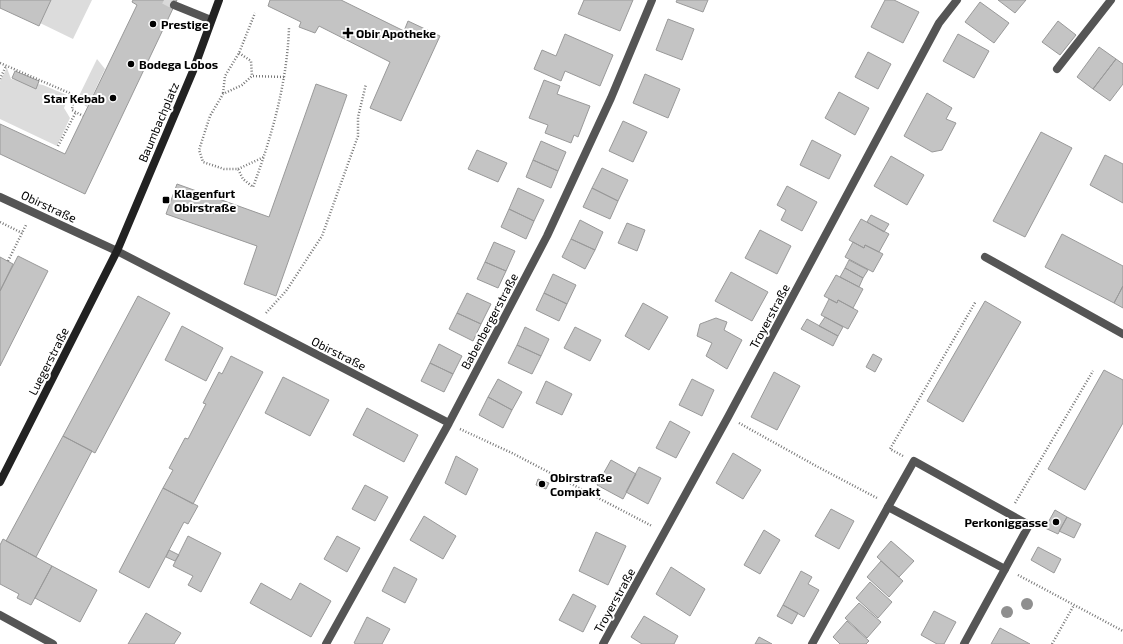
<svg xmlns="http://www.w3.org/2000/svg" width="1123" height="644" viewBox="0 0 1123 644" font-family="'Exo 2',sans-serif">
  <rect width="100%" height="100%" fill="#fff"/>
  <!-- green -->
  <path fill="#dcdcdc" d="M51,0H92L73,39L40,23Z
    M97,59L105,69L87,107L77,100Z
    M7,68L11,79L43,85L69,96L64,108L70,118L57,146L0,119V81Z"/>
  <!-- building -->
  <path fill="#c4c4c4" stroke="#999" d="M0,0H51L39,26L0,8Z
    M133,0H177L85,194L0,154V124L65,154L137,5L132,2Z
    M270,0H341L404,31L408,21L440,36L401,121L370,108L390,62L319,26L315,33L299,27L301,22L268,6Z
    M584,0H633L620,31L578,14Z
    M677,0H708L703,12L676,2Z
    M885,0H894L919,12L903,43L871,27Z
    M998,0H1026L1015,13Z
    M980,2L1009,23L994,43L965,22Z
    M668,19L694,29L682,60L656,50Z
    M1058,21L1076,35L1060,55L1042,42Z
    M565,34L613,55L600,86L565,71L561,81L534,69L542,50L556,56Z
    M958,34L989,51L974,78L943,61Z
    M1099,47L1116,59L1093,89L1077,77Z
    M868,52L891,64L878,89L855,77Z
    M1116,59L1123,64V84L1110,101L1093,89Z
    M15,71L39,81L36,89L12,78Z
    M645,74L680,89L668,118L633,103Z
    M544,80L560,86L557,94L590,106L578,137L574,135L571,143L545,133L548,125L529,118Z
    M316,84L347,95L276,296L244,284L257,246L166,214L177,184L269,217Z
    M839,92L869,108L855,135L825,118Z
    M927,93L952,108L946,119L956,123L942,150L932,152L904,136Z
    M623,121L647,132L633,162L609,151Z
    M1041,132L1072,148L1025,237L993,221Z
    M812,140L841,155L829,179L800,165Z
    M541,141L566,152L558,171L533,160Z
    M477,150L507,163L498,182L468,169Z
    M1105,155L1123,164V203L1090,185Z
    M891,156L924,175L907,205L874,186Z
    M533,160L558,171L551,188L526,177Z
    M602,168L628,180L618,201L592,188Z
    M787,186L817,202L802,231L781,220L786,210L777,205Z
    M518,188L544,200L534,221L509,209Z
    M592,188L618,201L610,219L583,207Z
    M509,209L534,221L526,239L501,227Z
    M871,215L889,224L884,232L867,222Z
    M861,219L889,234L879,252L865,245L864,248L849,240Z
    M580,220L603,232L595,250L571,239Z
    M627,223L645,230L637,251L618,243Z
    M760,230L791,246L777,274L745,258Z
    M1062,234L1123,266V286L1114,303L1045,267Z
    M571,239L595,250L585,269L562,257Z
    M494,242L515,251L506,271L485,262Z
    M853,242L864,248L865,245L883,254L873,272L845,257Z
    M18,256L48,271L0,366V291Z
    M0,257L13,264L0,291Z
    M849,260L868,270L863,278L845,268Z
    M485,262L506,271L498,288L477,279Z
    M845,268L863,278L859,287L840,277Z
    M731,272L768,292L752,321L715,301Z
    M553,274L576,285L567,304L544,293Z
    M836,275L863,289L853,308L838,300L837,303L824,296Z
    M1123,286V308L1114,303Z
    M467,293L491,304L481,324L457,313Z
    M544,293L567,304L559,321L536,310Z
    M138,296L170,313L95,453L63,436Z
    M829,299L837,303L838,300L858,311L848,329L821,315Z
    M985,301L1021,322L963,422L927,401Z
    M643,303L668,317L649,350L625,336Z
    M457,313L481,324L473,341L449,329Z
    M825,317L843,327L838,336L819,326Z
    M716,318L727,322L724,330L742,340L727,369L706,356L712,343L697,336L700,324Z
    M807,319L838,336L833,346L801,329Z
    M182,326L223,348L206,381L165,360Z
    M525,327L549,339L541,356L517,345Z
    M575,327L601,340L590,361L564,348Z
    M439,344L462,356L453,374L430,363Z
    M517,345L541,356L532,374L508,363Z
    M873,354L882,359L875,372L866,367Z
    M231,356L263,372L193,504L163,488L173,470L169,468L185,438L188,439L206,404L203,403L219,372L222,374Z
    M430,363L453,374L444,392L421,381Z
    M1104,370L1123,380V423L1085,490L1048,469Z
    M774,372L800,386L777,430L751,417Z
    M283,377L329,400L310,436L265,413Z
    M498,379L522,392L512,410L488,397Z
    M692,379L714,390L702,416L679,405Z
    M546,381L572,394L562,415L536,403Z
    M488,397L512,410L503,428L479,415Z
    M367,408L418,435L404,462L353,435Z
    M670,421L690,432L676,458L656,448Z
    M63,436L92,451L36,557L6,541Z
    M733,453L761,470L743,499L716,483Z
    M456,456L478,469L466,495L445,483Z
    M611,460L636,474L623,499L597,485Z
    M639,467L661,478L648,504L626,492Z
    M538,479L549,483L546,489L536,485Z
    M365,485L388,497L375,521L352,509Z
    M163,488L198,506L188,524L184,522L149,588L119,572Z
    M831,509L854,521L839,549L815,536Z
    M1055,510L1067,517L1058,534L1045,528Z
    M424,516L456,536L443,559L410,540Z
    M1067,517L1081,524L1074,538L1059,531Z
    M764,530L780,540L760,574L744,565Z
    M596,532L626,546L608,585L579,571Z
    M188,536L221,553L201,592L188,585L193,576L173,566Z
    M337,536L360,548L347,572L324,559Z
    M3,539L52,566L31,605L17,598L19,594L0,584V545Z
    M891,541L914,561L899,577L877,557Z
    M1038,547L1061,559L1054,573L1031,560Z
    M169,550L179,555L175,561L166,557Z
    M881,561L903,581L889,597L867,577Z
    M52,566L97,590L80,622L35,598Z
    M394,567L417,579L405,603L382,591Z
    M671,567L705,589L690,616L656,594Z
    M801,571L812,577L808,584L819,590L804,617L783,605Z
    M870,582L892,602L878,618L856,598Z
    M261,583L291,600L300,583L331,601L311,637L250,603Z
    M573,594L596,606L583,632L559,620Z
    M859,603L881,622L867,638L845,618Z
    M783,605L798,613L792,624L777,616Z
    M934,611L956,622L944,644H937L921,635Z
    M146,613L181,633L174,644H128Z
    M644,616L678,636L674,644H642L631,637Z
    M367,617L390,629L382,644H356L354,643Z
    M847,621L869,641L866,644H840L833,637Z
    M1000,628L1030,644H991Z
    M759,637L772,644H755Z"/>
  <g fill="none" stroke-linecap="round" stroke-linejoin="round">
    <!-- street-tunnel -->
    <path stroke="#d9d9d9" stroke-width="8" stroke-dasharray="8 4" stroke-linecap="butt" d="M164,0L174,5"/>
    <!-- path -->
    <path stroke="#777" stroke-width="2.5" stroke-dasharray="1 2" stroke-linecap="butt" d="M239,53L251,61L252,76
      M0,63L74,95L72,110L83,116
      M284,77L252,76L242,85L223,94L210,116L199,150L203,162L224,169H238L243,179L253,187C272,136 287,83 289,28
      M0,79L6,66
      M223,93L225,76L239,53L255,13
      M58,146L76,112
      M238,169L264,157
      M0,222L22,233
      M8,261L26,225
      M266,313L286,291L322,236L358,136V117L366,84
      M739,423L818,467L877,498
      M460,429L512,453L652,526
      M903,456L890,449L976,301
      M1015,503L1093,371
      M1018,575L1123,631
      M1052,644L1074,605"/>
    <!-- lane -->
    <path stroke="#555" stroke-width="8" d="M1057,69L1111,0
      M985,257L1123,334
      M888,507L914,461L1029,525L1005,569"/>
    <!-- street -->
    <path stroke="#555" stroke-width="8" d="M174,5L211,20
      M0,197L117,251L449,423
      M0,615L53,644
      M326,644L449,423L547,236L611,98L652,0
      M603,644L728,417L939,23L957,0
      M812,644L888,507L1005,569L964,644"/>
    <!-- secondary -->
    <path stroke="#222" stroke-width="8" d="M0,482L117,251L193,71L219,0"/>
  </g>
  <!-- trees -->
  <g fill="#8f8f8f">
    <circle cx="1027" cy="604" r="6"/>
    <circle cx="1007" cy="612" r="6"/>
  </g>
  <!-- markers -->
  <g fill="#000" stroke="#fff" stroke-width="1.5">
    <circle cx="153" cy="24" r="4"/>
    <path d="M346 27h4v4h4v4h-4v4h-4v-4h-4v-4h4z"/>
    <circle cx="131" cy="64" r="4"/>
    <circle cx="113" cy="98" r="4"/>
    <rect x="162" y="196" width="8" height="8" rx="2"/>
    <circle cx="542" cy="484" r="4"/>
    <circle cx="1056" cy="522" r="4"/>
  </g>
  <g text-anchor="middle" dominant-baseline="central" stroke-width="4" stroke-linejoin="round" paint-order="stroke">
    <!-- poi labels -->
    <g font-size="12" font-weight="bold" fill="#000" stroke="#fff" text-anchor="start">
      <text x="161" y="24">Prestige</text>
      <text x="356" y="33">Obir Apotheke</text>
      <text x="139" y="64">Bodega Lobos</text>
      <text x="105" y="98" text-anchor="end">Star Kebab</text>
      <text x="174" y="193">Klagenfurt<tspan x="174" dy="14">Obirstraße</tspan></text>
      <text x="550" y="477">Obirstraße<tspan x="550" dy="14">Compakt</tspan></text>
      <text x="1048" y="522" text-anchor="end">Perkoniggasse</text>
    </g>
    <!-- street labels -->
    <g font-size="12" fill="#000" stroke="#fff">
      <text transform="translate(158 122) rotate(-67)">Baumbachplatz</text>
      <text transform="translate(49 206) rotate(25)">Obirstraße</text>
      <text transform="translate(769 316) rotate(-62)">Troyerstraße</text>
      <text transform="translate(489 321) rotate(-62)">Babenbergerstraße</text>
      <text transform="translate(339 353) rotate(27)">Obirstraße</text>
      <text transform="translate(48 361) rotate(-63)">Luegerstraße</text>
      <text transform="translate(614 600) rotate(-61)">Troyerstraße</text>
    </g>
  </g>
</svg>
